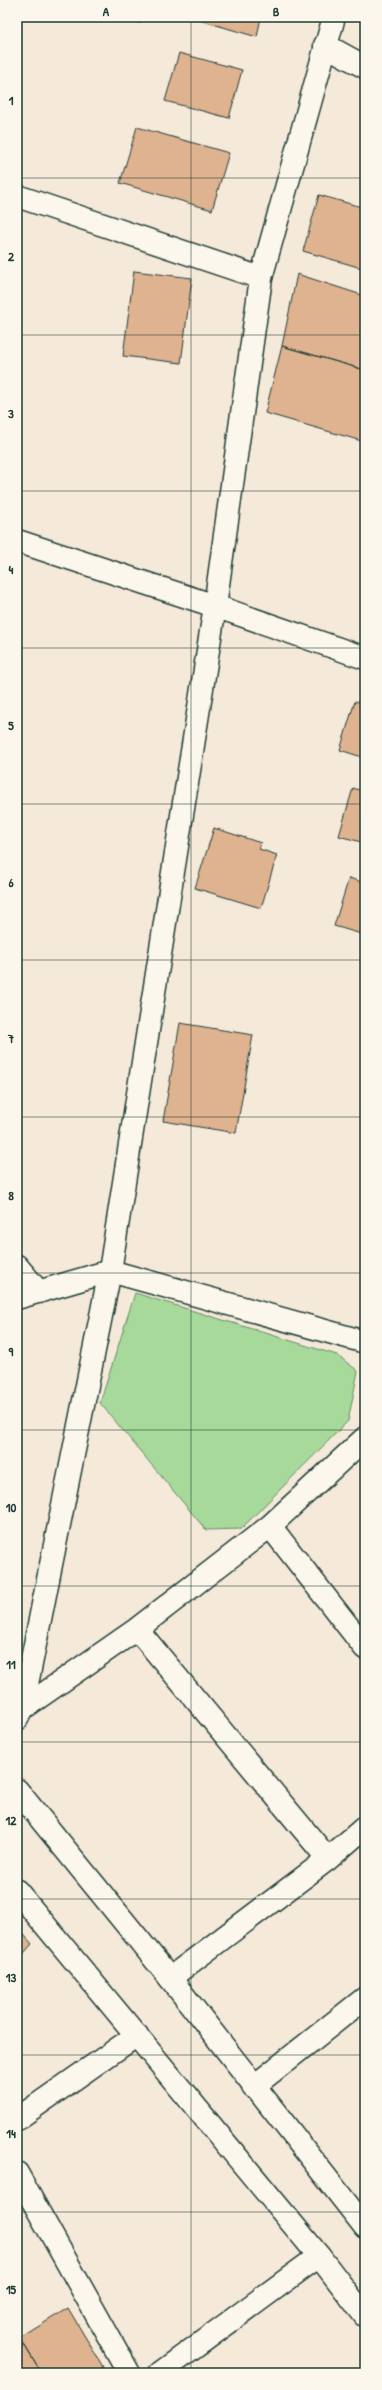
<svg xmlns="http://www.w3.org/2000/svg" width="382" height="2390" viewBox="0 0 382 2390" font-family="'Patrick Hand',sans-serif">
  <rect width="100%" height="100%" fill="#f5e9da"/>
  <filter id="ink" filterUnits="userSpaceOnUse"><feTurbulence type="fractalNoise" baseFrequency=".025" numOctaves="2"/><feDisplacementMap in="SourceGraphic" scale="8" xChannelSelector="R" yChannelSelector="G"/><feConvolveMatrix kernelMatrix="1 2 1 2 8 2 1 2 1" color-interpolation-filters="sRGB"/></filter>
  <g filter="url(#ink)">
    <!-- green -->
    <path fill="#a7d99a" stroke="#638b67" d="M135,1293L337,1355L358,1371L348,1421L241,1529L206,1530L100,1403Z"/>
    <!-- building -->
    <path fill="#dfb290" stroke="#1f3d34" d="M123,17H142L140,23Z
      M189,17H261L257,37Z
      M179,53L242,70L229,118L165,101Z
      M137,127L229,153L212,210L120,183Z
      M319,195L365,208V269L303,251Z
      M134,271L192,278L181,363L123,356Z
      M297,274L365,296V370L282,346Z
      M282,346L365,370V442L265,413Z
      M355,701L365,704V758L340,750Z
      M353,788L365,792V843L339,836Z
      M214,828L261,843L259,849L277,855L261,908L195,888Z
      M349,878L365,883V935L334,926Z
      M180,1023L253,1035L236,1133L163,1121Z
      M17,1927L32,1944L17,1961Z
      M68,2308L103,2367L93,2373H41L20,2338Z
      M25,2346L41,2373H17V2351Z"/>
    <g fill="none" stroke-linecap="round" stroke-linejoin="round">
      <defs>
        <path id="minor" d="M325,45L365,67
          M17,196L261,278
          M17,541L215,606
          M17,1266L39,1292
          M17,1298L110,1271L365,1342
          M270,1526L365,1648
          M137,1629L328,1859
          M22,1709L137,1629L270,1526L365,1438
          M170,1978L328,1859L365,1827
          M253,2087L365,1998
          M17,2119L137,2035
          M17,2173L129,2373
          M160,2373L319,2256"/>
        <path id="tertiary" d="M215,606L365,658
          M17,1719L22,1709L110,1271L215,606L261,278L334,17
          M17,1790L170,1978L365,2227
          M17,1891L319,2256L365,2316"/>
      </defs>
      <!-- minor casing -->
      <use href="#minor" stroke="#1f3d34" stroke-width="25"/>
      <!-- tertiary casing -->
      <use href="#tertiary" stroke="#1f3d34" stroke-width="25"/>
      <!-- minor -->
      <use href="#minor" stroke="#fbf7ec" stroke-width="22"/>
      <!-- tertiary -->
      <use href="#tertiary" stroke="#fbf7ec" stroke-width="22"/>
    </g>
  </g>
  <!-- grid -->
  <path fill="none" stroke="#1f3d34" stroke-width="1" stroke-opacity="0.55" d="M191,17V2373M17,178H365M17,335H365M17,491H365M17,648H365M17,804H365M17,960H365M17,1117H365M17,1273H365M17,1430H365M17,1586H365M17,1742H365M17,1899H365M17,2055H365M17,2212H365"/>
  <!-- margin -->
  <rect width="382" height="2390" fill="none" stroke="#fbf7ec" stroke-width="44"/>
  <rect x="22" y="22" width="338" height="2346" fill="none" stroke="#1f3d34" stroke-width="1.5"/>
  <g font-size="13" text-anchor="middle" font-weight="bold" fill="#1f3d34">
    <text x="106" y="16">A</text>
    <text x="276" y="16">B</text>
    <text x="11" y="105">1</text>
    <text x="11" y="261">2</text>
    <text x="11" y="418">3</text>
    <text x="11" y="574">4</text>
    <text x="11" y="730">5</text>
    <text x="11" y="887">6</text>
    <text x="11" y="1043">7</text>
    <text x="11" y="1200">8</text>
    <text x="11" y="1356">9</text>
    <text x="11" y="1512">10</text>
    <text x="11" y="1669">11</text>
    <text x="11" y="1825">12</text>
    <text x="11" y="1982">13</text>
    <text x="11" y="2138">14</text>
    <text x="11" y="2294">15</text>
  </g>
</svg>
